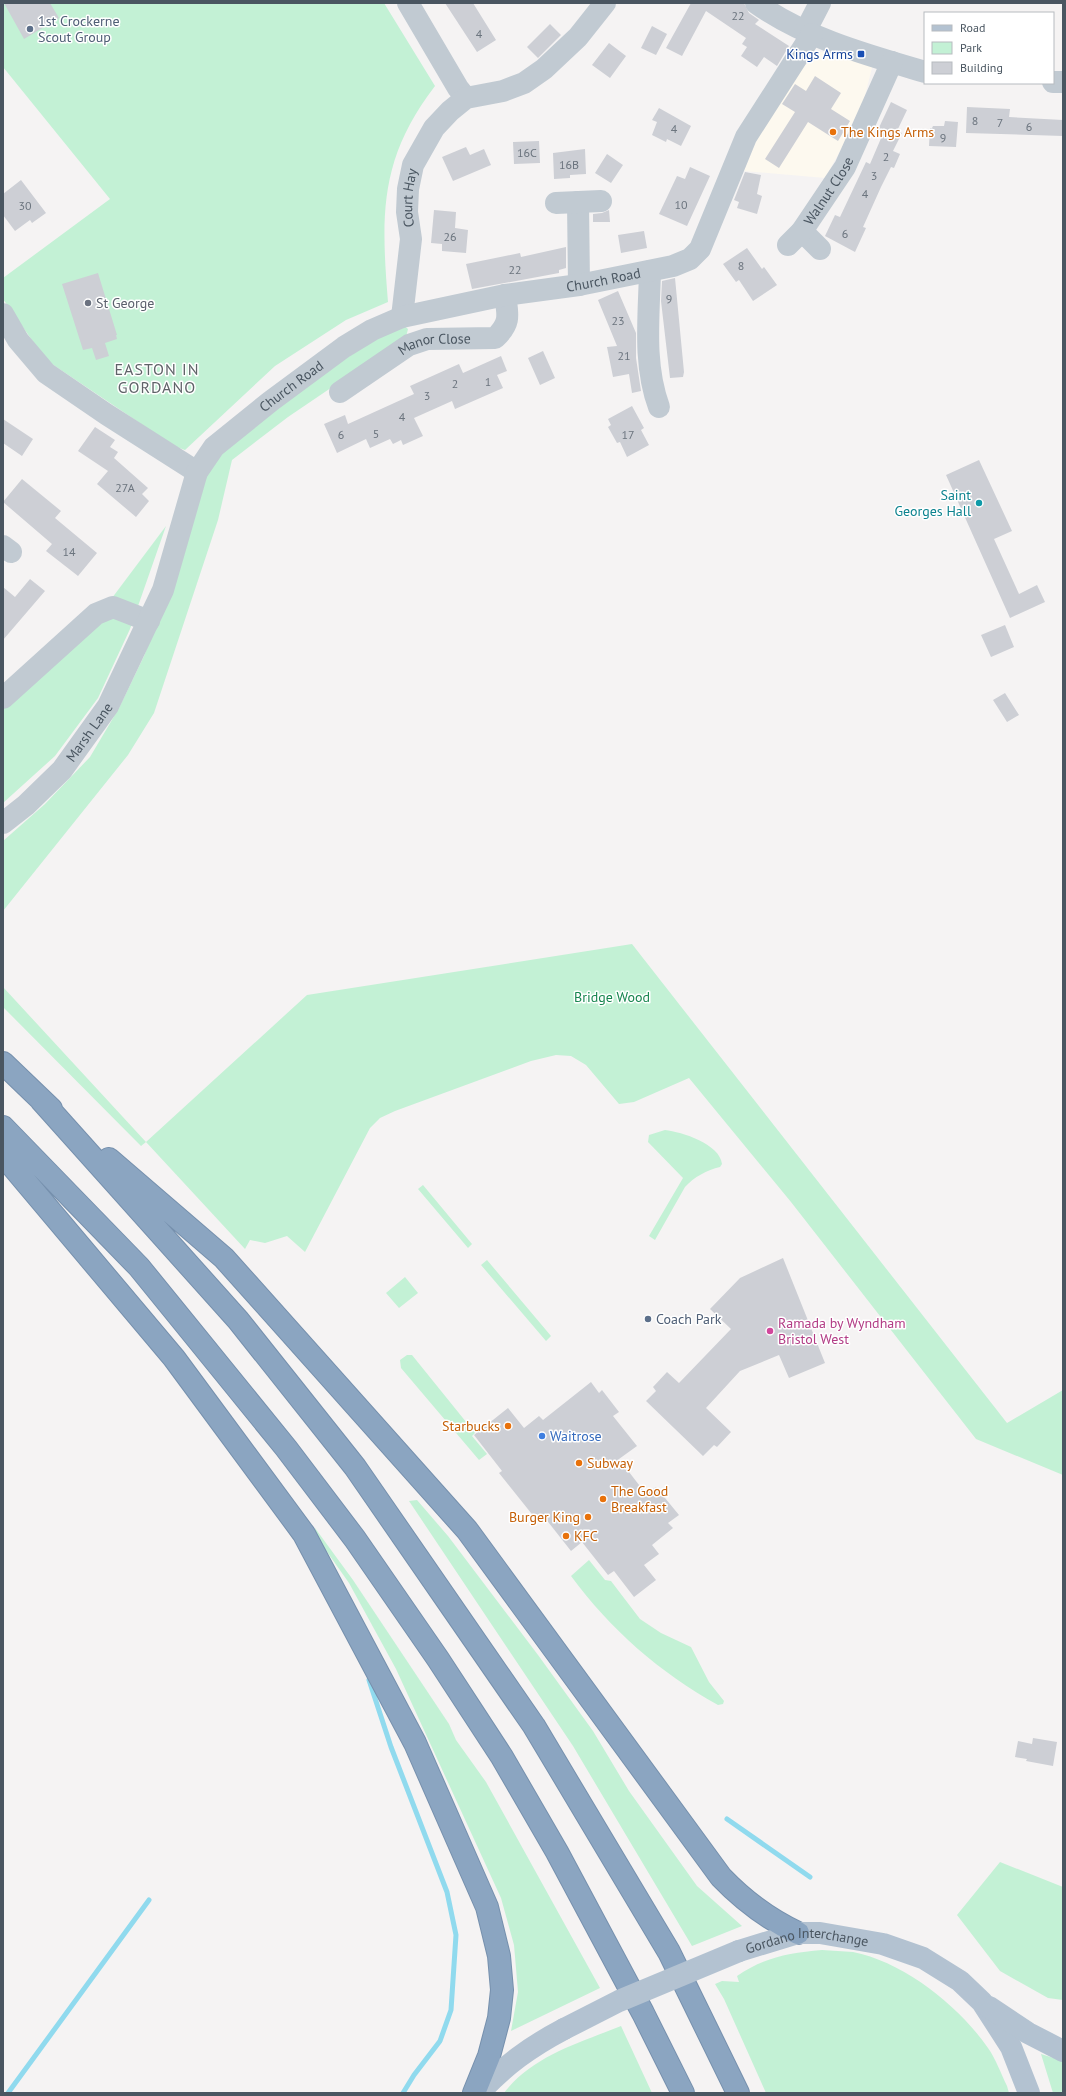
<svg xmlns="http://www.w3.org/2000/svg" width="1066" height="2096" viewBox="0 0 1066 2096" font-family="'PT Sans',sans-serif">
  <rect width="100%" height="100%" fill="#f5f3f3"/>
  <!-- commercial -->
  <path fill="#fdf9ef" d="M831,50L873,64L860,115L825,178L744,171L759,134L802,69L816,53Z"/>
  <!-- green -->
  <path fill="#c3f1d5" d="M3,3H384L435,86C379,159 381,215 388,302L346,320L275,366L185,450L174,446L46,360L3,299V278L110,199L3,67Z
    M401,323L408,329L406,337L288,417L232,460L218,520L154,713L128,755L3,911V841L45,804L90,757L119,708L144,656L158,620L210,465L278,402Z
    M166,526L130,629L98,698L55,756L3,803V702L97,618Z
    M632,944L1007,1423L1063,1390V1475L976,1439L791,1202L689,1078L634,1102L619,1104L586,1065L571,1056L556,1055L531,1061L395,1111L380,1118L370,1128L305,1252L287,1236L265,1243L250,1240L245,1249L146,1142L141,1146L3,1007V987L146,1142L307,995Z
    M665,1130C682,1132 720,1144 722,1164L720,1167C707,1170 694,1177 685,1187L655,1240L649,1236L683,1178L648,1142L649,1135Z
    M423,1185L472,1244L468,1248L418,1189Z
    M487,1260L551,1336L546,1341L481,1265Z
    M405,1277L418,1293L399,1308L386,1293Z
    M407,1355H412L475,1433L472,1436L487,1454L479,1460L401,1368L400,1360Z
    M417,1500L448,1536L538,1655L593,1731L629,1791L697,1886L742,1926L692,1946L573,1746L409,1501Z
    M315,1528L353,1580L449,1724L456,1740L486,1782L600,1988L511,2031L518,1992L514,1945L501,1898L396,1669L349,1583L313,1532Z
    M589,1560L605,1580L611,1581L640,1619L661,1633L691,1647L709,1682L724,1701L723,1704L718,1705C659,1672 611,1630 571,1576Z
    M1000,1862L1063,1887V2000L1048,1998L1000,1971L957,1915Z
    M822,1950C832,1951 843,1951 853,1952C904,1962 959,2006 988,2048C996,2059 1001,2074 1007,2086L1009,2093H766L724,1999L715,1984L722,1981L739,1982L737,1976C765,1957 789,1953 822,1950Z
    M621,2026L652,2093H504C532,2056 579,2043 621,2026Z
    M1041,2054L1063,2061V2093H1053Z"/>
  <g fill="none" stroke-linecap="round" stroke-linejoin="round">
    <!-- stream -->
    <path stroke="#90daee" stroke-width="5" d="M369,1680L391,1747L447,1892L456,1935L451,2010L440,2041L414,2075L403,2093
      M727,1819L810,1877
      M8,2093L149,1900"/>
  </g>
  <!-- building -->
  <path fill="#cdcfd5" d="M4,3H50L59,18L24,39Z
    M445,3H473L496,40L477,52Z
    M691,3H744L749,13L759,20L755,24L789,46L777,66L764,57L757,67L741,56L747,47L742,44L746,38L706,11L682,56L666,48Z
    M550,24L561,35L538,58L527,47Z
    M652,26L667,34L656,55L641,48Z
    M609,43L626,56L610,78L592,65Z
    M815,76L841,93L831,109L850,121L838,141L808,122L779,168L765,159L795,112L782,104L795,84L806,91Z
    M891,102L907,110L897,131L902,133L893,151L900,154L894,168L891,167L881,187L863,227L866,228L855,252L825,236L835,215L840,217L866,162L870,164L882,136L876,134Z
    M967,107L1010,109L1009,117L1063,120V136L966,133Z
    M659,108L691,126L681,146L667,139L666,142L652,135L657,122L652,120Z
    M945,121L958,122L956,147L929,146L930,128H932L933,126H944Z
    M539,141L540,163L514,164L513,142Z
    M466,147L470,155L484,149L491,165L453,181L442,157Z
    M585,149L586,174L570,175V178L554,179L553,153Z
    M607,154L623,165L611,183L595,173Z
    M690,167L710,176L687,226L659,214L677,176L685,179Z
    M745,172L761,175L757,194L762,196L757,214L737,208L739,202L734,200Z
    M21,180L46,213L32,223L30,220L15,231L3,215V194Z
    M434,210L456,212L455,228L468,230L466,253L442,251V244L431,243Z
    M609,210L610,222H593V214L602,213Z
    M644,231L647,248L621,253L618,235Z
    M566,247V268L559,270V273L472,289L466,264L520,253L521,257Z
    M747,248L762,269L764,267L777,285L753,301L739,280L736,282L723,264Z
    M98,273L117,335H116L117,339L105,343L109,356L96,360L92,348L83,350L62,284Z
    M675,278L684,372L683,377L670,378L661,301L662,281Z
    M618,291L636,333V358L641,391L632,393L629,374L613,377L607,347L617,346L598,300Z
    M543,351L555,378L540,385L528,358Z
    M501,356L507,371L497,375L503,388L455,409L452,401L414,418L423,436L403,445L401,440L393,444L390,439L370,448L366,439L337,453L324,424L345,415L348,424L414,394L410,386L459,364L463,373Z
    M632,406L644,428L641,430L649,445L627,457L620,442L617,443L608,427L611,425L608,419Z
    M3,419L33,439L22,456L3,443Z
    M95,427L115,440L110,447L118,452L114,458L148,488L142,494L149,501L136,517L97,484L108,471L78,451Z
    M979,460L1012,531L994,539L1019,594L1037,585L1045,602L1010,618L946,475Z
    M22,479L61,511L55,518L97,553L78,576L46,551L52,544L3,502Z
    M30,579L45,591L3,640V587L15,597Z
    M1005,625L1014,647L991,657L981,635Z
    M1005,693L1019,715L1007,722L993,700Z
    M783,1258L825,1363L789,1378L779,1355L740,1371L706,1408L731,1432L717,1447L714,1445L703,1456L646,1401L656,1391L653,1387L667,1372L679,1383L731,1329L710,1309L740,1278Z
    M591,1382L599,1393L602,1390L619,1412L613,1416L637,1446L619,1459L646,1494L656,1487L679,1515L668,1523L673,1528L652,1545L659,1554L644,1565L656,1580L634,1597L614,1571L608,1575L582,1542L571,1551L545,1518L539,1523L499,1473L502,1471L474,1435L508,1408L524,1428L539,1416L543,1420Z
    M1033,1738L1057,1742L1053,1766L1026,1761L1027,1759L1015,1757L1018,1741L1032,1744Z"/>
  <g fill="none" stroke-linecap="round" stroke-linejoin="round">
    <defs>
      <path id="highway" d="M3,1063L51,1109
        M41,1100L238,1320L355,1467L534,1726L669,1952L738,2093
        M3,1127L139,1267L286,1448L355,1539L438,1659L502,1757L557,1852L643,2013L683,2093
        M3,1155L174,1358L304,1534L415,1743L487,1907L499,1956L502,1990L499,2018L489,2056L474,2093
        M109,1159L224,1258L467,1530L721,1877C744,1901 768,1919 798,1933"/>
    </defs>
    <!-- highway casing -->
    <use href="#highway" stroke="#7690ad" stroke-width="24"/>
    <!-- minor -->
    <g stroke="#c1cad2" stroke-width="22">
      <path d="M408,3L458,88L466,98"/>
      <path d="M756,3C805,38 867,55 925,72"/>
      <path d="M805,32L820,3"/>
      <path d="M1053,82H1063"/>
      <path d="M578,202L579,285"/>
      <path d="M556,203L601,201"/>
      <path d="M802,231L820,249"/>
      <path id="s1" d="M788,245L802,231L845,167L892,62"/>
      <path d="M650,271C649,316 643,364 659,407"/>
      <path d="M3,314L18,340L46,373L106,414L197,472"/>
      <path id="s2" d="M402,317L411,239L407,212L408,189L413,165L434,128L450,111L466,98L503,91L524,83L544,69L578,37L605,3"/>
      <path id="s3" d="M340,392L409,345L427,339L495,338C511,323 508,315 505,295"/>
      <path d="M3,546L11,552"/>
      <path d="M3,698L96,614L113,607L149,621"/>
      <path id="s4" d="M3,823L26,805L62,770L108,706L163,590L197,472L214,447L271,401L344,347L372,330L402,317L505,295L579,285L673,266L690,259L700,249L746,137L812,34"/>
    </g>
    <!-- major -->
    <g stroke="#b3c2d1" stroke-width="22">
      <path id="s5" d="M739,1951L798,1933H820L883,1944L923,1958L960,1981L982,2002L1011,2047L1029,2093"/>
      <path d="M989,2007L1028,2033L1063,2051"/>
      <path d="M479,2093C505,2065 530,2047 564,2029"/>
    </g>
    <!-- highway -->
    <use href="#highway" stroke="#8ba5c1" stroke-width="22"/>
    <!-- major-bridge -->
    <path stroke="#b3c2d1" stroke-width="22" d="M564,2029L619,2001L739,1951"/>
  </g>
  <!-- markers -->
  <g fill="#5c6f8a" stroke="#fff" stroke-width="1.5">
    <circle cx="30" cy="29" r="4"/>
    <circle cx="648" cy="1319" r="4"/>
  </g>
  <rect fill="#1a4fb4" stroke="#fff" stroke-width="1.5" x="857" y="50" width="8" height="8" rx="2"/>
  <g fill="#e8710a" stroke="#fff" stroke-width="1.5">
    <circle cx="833" cy="132" r="4"/>
    <circle cx="508" cy="1426" r="4"/>
    <circle cx="579" cy="1463" r="4"/>
    <circle cx="603" cy="1499" r="4"/>
    <circle cx="588" cy="1517" r="4"/>
    <circle cx="566" cy="1536" r="4"/>
  </g>
  <circle fill="#6b7280" stroke="#fff" stroke-width="1.5" cx="88" cy="303" r="4"/>
  <circle fill="#0f9aa8" stroke="#fff" stroke-width="1.5" cx="979" cy="503" r="4"/>
  <circle fill="#d1479c" stroke="#fff" stroke-width="1.5" cx="770" cy="1331" r="4"/>
  <circle fill="#3f7fe0" stroke="#fff" stroke-width="1.5" cx="542" cy="1436" r="4"/>
  <g text-anchor="middle" dominant-baseline="central" stroke-width="3" stroke-linejoin="round" paint-order="stroke">
    <!-- number labels -->
    <g font-size="12" fill="#6b747e">
      <text x="738" y="15">22</text>
      <text x="479" y="33">4</text>
      <text x="975" y="120">8</text>
      <text x="1000" y="122">7</text>
      <text x="1029" y="126">6</text>
      <text x="674" y="128">4</text>
      <text x="943" y="137">9</text>
      <text x="527" y="152">16C</text>
      <text x="886" y="156">2</text>
      <text x="569" y="164">16B</text>
      <text x="874" y="175">3</text>
      <text x="865" y="193">4</text>
      <text x="681" y="204">10</text>
      <text x="25" y="205">30</text>
      <text x="845" y="233">6</text>
      <text x="450" y="236">26</text>
      <text x="741" y="265">8</text>
      <text x="515" y="269">22</text>
      <text x="669" y="298">9</text>
      <text x="618" y="320">23</text>
      <text x="624" y="355">21</text>
      <text x="488" y="381">1</text>
      <text x="455" y="383">2</text>
      <text x="427" y="395">3</text>
      <text x="402" y="416">4</text>
      <text x="376" y="433">5</text>
      <text x="341" y="434">6</text>
      <text x="628" y="434">17</text>
      <text x="125" y="487">27A</text>
      <text x="69" y="551">14</text>
    </g>
    <!-- service labels -->
    <g font-size="14" fill="#4e5e75" stroke="#fff" text-anchor="start">
      <text x="38" y="21">1st Crockerne<tspan x="38" dy="16">Scout Group</tspan></text>
      <text x="656" y="1319">Coach Park</text>
    </g>
    <!-- transit labels -->
    <g font-size="14" fill="#164399" stroke="#fff" text-anchor="end">
      <text x="853" y="54">Kings Arms</text>
    </g>
    <!-- food labels -->
    <g font-size="14" fill="#c56008" stroke="#fff" text-anchor="start">
      <text x="841" y="132">The Kings Arms</text>
      <text x="500" y="1426" text-anchor="end">Starbucks</text>
      <text x="587" y="1463">Subway</text>
      <text x="611" y="1491">The Good<tspan x="611" dy="16">Breakfast</tspan></text>
      <text x="580" y="1517" text-anchor="end">Burger King</text>
      <text x="574" y="1536">KFC</text>
    </g>
    <!-- street labels -->
    <g font-size="14" fill="#4a5661" stroke="#fff">
      <text stroke="none"><textPath href="#s1" startOffset="68">Walnut Close</textPath></text>
      <text stroke="none"><textPath href="#s2" startOffset="120">Court Hay</textPath></text>
      <text stroke="none"><textPath href="#s4" startOffset="874">Church Road</textPath></text>
      <text stroke="none"><textPath href="#s3" startOffset="109">Manor Close</textPath></text>
      <text stroke="none"><textPath href="#s4" startOffset="538">Church Road</textPath></text>
      <text stroke="none"><textPath href="#s4" startOffset="126">Marsh Lane</textPath></text>
      <text stroke="none"><textPath href="#s5" startOffset="70">Gordano Interchange</textPath></text>
    </g>
    <!-- worship labels -->
    <g font-size="14" fill="#5b616d" stroke="#fff" text-anchor="start">
      <text x="96" y="303">St George</text>
    </g>
    <!-- culture labels -->
    <g font-size="14" fill="#0d838f" stroke="#fff" text-anchor="end">
      <text x="971" y="495">Saint<tspan x="971" dy="16">Georges Hall</tspan></text>
    </g>
    <!-- park labels -->
    <g font-size="14" fill="#17864f" stroke="#fff">
      <text x="612" y="997">Bridge Wood</text>
    </g>
    <!-- hotel labels -->
    <g font-size="14" fill="#b23c85" stroke="#fff" text-anchor="start">
      <text x="778" y="1323">Ramada by Wyndham<tspan x="778" dy="16">Bristol West</tspan></text>
    </g>
    <!-- shop labels -->
    <g font-size="14" fill="#366cbe" stroke="#fff" text-anchor="start">
      <text x="550" y="1436">Waitrose</text>
    </g>
    <!-- quarter labels -->
    <g font-size="16" letter-spacing="1" fill="#5f6368" stroke="#fff">
      <text x="157" y="369">EASTON IN<tspan x="157" dy="18">GORDANO</tspan></text>
    </g>
  </g>
  <!-- border -->
  <rect width="1066" height="2096" fill="none" stroke="#4a5661" stroke-width="8"/>
  <!-- legend -->
  <rect x="924" y="12" width="130" height="72" fill="#ffffff" stroke="#b7bbc0"/>
  <rect x="932" y="25" width="20" height="6" fill="#b3c2d1" stroke="#b7bbc0"/>
  <text x="960" y="32" font-size="12" fill="#4a5661">Road</text>
  <rect x="932" y="42" width="20" height="12" fill="#c3f1d5" stroke="#b7bbc0"/>
  <text x="960" y="52" font-size="12" fill="#4a5661">Park</text>
  <rect x="932" y="62" width="20" height="12" fill="#cdcfd5" stroke="#b7bbc0"/>
  <text x="960" y="72" font-size="12" fill="#4a5661">Building</text>
</svg>
